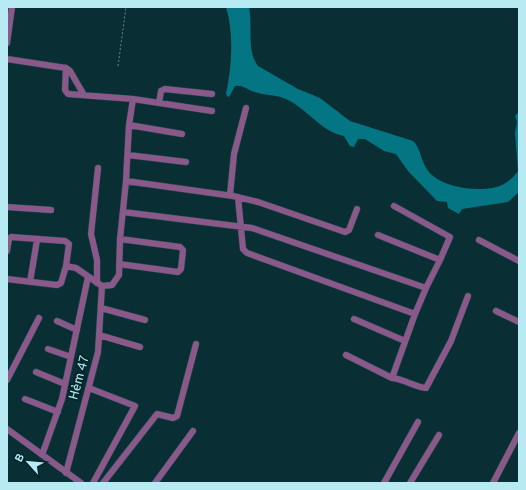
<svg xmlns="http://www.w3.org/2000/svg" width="526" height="490" viewBox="0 0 526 490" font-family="Overpass,sans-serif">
  <rect width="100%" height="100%" fill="#092f34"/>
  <!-- water -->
  <path fill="#047582" d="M226,7H249C253,25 246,51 258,66L298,89L320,98L350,121L413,141C422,149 420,164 432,175C446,188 478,192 496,187C505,185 513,178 518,171L515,133L517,122L515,116L519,112V192L508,202L462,209L459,214L448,208L447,202L437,201L408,171L396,154L384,151L365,139H358L354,147L350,146L344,136C322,132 308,110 288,100C277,94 264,96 252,91C246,89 243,85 235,86L229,97L227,96L226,94C232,65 234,35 226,7Z"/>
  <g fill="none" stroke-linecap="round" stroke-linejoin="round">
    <defs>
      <path id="minor" d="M7,43L12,7
        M7,59L66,68L65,90L68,94L133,99L212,111
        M66,68L70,71L84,95
        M159,103L161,91L165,89L212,94
        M129,125L182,134
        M128,155L186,162
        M126,181L233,196L258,202L345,232L349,230L357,209
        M230,195L234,154L246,108
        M238,197L243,249L247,253L415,314
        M394,206L450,237L440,260L426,288
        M7,207L51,210
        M123,212L252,228L426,288L415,314L392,378L346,355
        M378,235L440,260
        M479,240L519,261
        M7,251L9,239L11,237L65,241L69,244L66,266
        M119,264L178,272L181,269L183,250L180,247L120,239
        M7,279L57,285L61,283L66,266L76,268L102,286L112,285L119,275L120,239L126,181L129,125L133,99
        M30,282L37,240
        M97,283V260L91,234L98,168
        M101,308L145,320
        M496,311L519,322
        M354,319L405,341
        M57,321L77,330
        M99,335L140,347
        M48,349L71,357
        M36,372L65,384
        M392,378C404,379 415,387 426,388L451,341L468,296
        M7,380L39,318
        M89,388L135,406L93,483
        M25,399L58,412
        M7,429L81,483
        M42,455L62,399L88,277
        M66,473L98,352L102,286
        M103,483L157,414L173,418L177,416L196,344
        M155,483L193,431
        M384,483L418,422
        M410,483L439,435
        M493,483L519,433"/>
    </defs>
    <!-- minor casing -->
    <use href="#minor" stroke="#254d52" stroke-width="7"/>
    <!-- path -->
    <path stroke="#5c888e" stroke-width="1" stroke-dasharray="2 2" stroke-linecap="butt" d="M118,66L126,7"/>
    <!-- minor -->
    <use href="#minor" stroke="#8a5989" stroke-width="6"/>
  </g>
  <g text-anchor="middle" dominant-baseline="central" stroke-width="4" stroke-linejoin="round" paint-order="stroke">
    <!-- street labels -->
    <g font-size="13" fill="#b7eaf2" stroke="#00252a">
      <text transform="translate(80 378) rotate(-75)">Hẻm 47</text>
    </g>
  </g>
  <!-- border -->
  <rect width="526" height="490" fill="none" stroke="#b7eaf2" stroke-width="16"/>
  <!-- north arrow -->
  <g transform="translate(28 462) rotate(297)" stroke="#00252a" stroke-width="3" paint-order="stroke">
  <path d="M0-3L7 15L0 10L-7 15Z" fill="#b7eaf2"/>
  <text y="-6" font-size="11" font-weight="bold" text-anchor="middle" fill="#b7eaf2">B</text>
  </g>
</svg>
